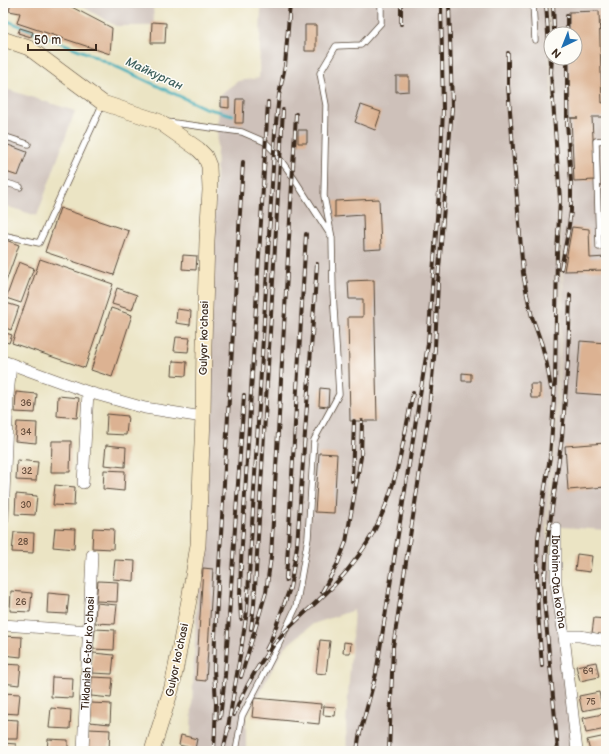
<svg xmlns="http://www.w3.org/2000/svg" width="609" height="754" viewBox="0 0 609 754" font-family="'Balsamiq Sans',sans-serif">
  <rect width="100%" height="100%" fill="#fdfcf7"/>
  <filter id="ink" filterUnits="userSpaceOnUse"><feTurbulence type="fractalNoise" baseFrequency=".025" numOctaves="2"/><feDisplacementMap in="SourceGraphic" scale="8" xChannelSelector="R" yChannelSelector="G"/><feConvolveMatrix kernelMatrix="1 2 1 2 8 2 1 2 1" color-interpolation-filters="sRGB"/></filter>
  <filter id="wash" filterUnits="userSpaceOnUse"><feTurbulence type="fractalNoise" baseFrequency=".012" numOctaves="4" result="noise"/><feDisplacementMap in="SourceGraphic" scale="16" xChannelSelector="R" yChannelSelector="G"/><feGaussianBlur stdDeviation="0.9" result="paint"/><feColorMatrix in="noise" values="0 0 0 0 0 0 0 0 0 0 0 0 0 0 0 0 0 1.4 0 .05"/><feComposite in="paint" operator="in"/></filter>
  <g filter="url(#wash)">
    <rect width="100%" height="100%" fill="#ebe4c4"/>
    <!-- industrial -->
    <path fill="#cec1ba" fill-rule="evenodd" d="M76,3H153L154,26H116Z
      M261,3H547L562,286L556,415L546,525L575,751H347L346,724L354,610L313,624L284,648L246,717V751H190L218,128L219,95L238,81L259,78Z
      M548,3H606V530L547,526L557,416L563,286ZM551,34H575V58H551Z
      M3,88L75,111L37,216L3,205Z"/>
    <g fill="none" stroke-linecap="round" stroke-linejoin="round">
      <!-- stream -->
      <path stroke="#42b0bd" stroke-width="2.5" d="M3,19L89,54L205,108L233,115"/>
    </g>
    <g id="blocks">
      <!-- building -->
      <path fill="#dcb292" d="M11,3H64L112,28L110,54L17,23L20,13L9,11Z
        M599,11L602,103L606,102V117H592L595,180L574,181L571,118H578H570L569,58H575V34H569V12Z
        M606,20V64H604L601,21Z
        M152,22L166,23L165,43H151Z
        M305,25H316V51H305Z
        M20,28L33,32L31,37L18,33Z
        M396,76H409V91L396,92Z
        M221,98H229V108L221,107Z
        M236,99H244L243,123H235Z
        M361,105L381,112L375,130L355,122Z
        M298,130H307V143H298Z
        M3,143L27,152L18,176L3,171Z
        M379,199L381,249L364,250L363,215L335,217V201Z
        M60,208L129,231L114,275L45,252Z
        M572,227L589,229L590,258L606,257V270L564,271Z
        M3,239L19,245L3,290Z
        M183,255L197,256L196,270L182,269Z
        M40,259L113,284L85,368L12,343Z
        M19,262L34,268L21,303L6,298Z
        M374,280L377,421H350L348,317H363V299H349L348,281Z
        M117,288L137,295L132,310L112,304Z
        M3,302L19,307L11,330L3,327Z
        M111,308L132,315L112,377L91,370Z
        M177,309L191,311L190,325L176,323Z
        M3,332L12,335L9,343L3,341Z
        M176,337L190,338L188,352L174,351Z
        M580,341L606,343V366L604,395L576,393Z
        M173,361L187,362L186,376L172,375Z
        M462,373L471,374V381H462Z
        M530,384H540V398H531Z
        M320,388L329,389L328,407L319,406Z
        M16,392L37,394L35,413L15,412Z
        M58,396L79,398L77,418L57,416Z
        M107,414L128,416L126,435L106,434Z
        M17,422L37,423L36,443L15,441Z
        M52,441H71L70,472H51Z
        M606,443V487L568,490L565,446Z
        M106,445L126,447L125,467L104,465Z
        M319,453L337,454L334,513L315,512Z
        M17,460L38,462L36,481L16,480Z
        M104,470L125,471L124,491L103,489Z
        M55,485L75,487L74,506L53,505Z
        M16,494L37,496L35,515L15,514Z
        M55,528L75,529L74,549L53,547Z
        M93,528L114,529L113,549L92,548Z
        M14,532L34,533L33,553L12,552Z
        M577,554L592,556L590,572L575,570Z
        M115,560L135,561L134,581L113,579Z
        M203,568L213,569L206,681L196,680Z
        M98,581L118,582L117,602L96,601Z
        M11,591L32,593L30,612L10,611Z
        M48,593L69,595L67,614L47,613Z
        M96,603L117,605L115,624L95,623Z
        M594,618L606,619V635L592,633Z
        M95,629L115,630L114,650L93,649Z
        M3,636L22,637L21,657L3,655Z
        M320,640L330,641L326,674L316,673Z
        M344,642L351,643L350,653H343Z
        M93,653L114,655L112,674L92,673Z
        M596,662L599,677L580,681L576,666Z
        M3,664L21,665L19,685L3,683Z
        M52,677L73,678L72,698L51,697Z
        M92,677L113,678L111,698L91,696Z
        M599,692L602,707L582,711L579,696Z
        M3,693L20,694L18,714L3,713Z
        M254,698L321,704L319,724L252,717Z
        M91,703L111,704L110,724L89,722Z
        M324,706L336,707L335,716L323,715Z
        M51,708L71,710L70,729L49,728Z
        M603,714L606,729L586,733L583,718Z
        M3,719L18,720L17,739H3Z
        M89,729L110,730L109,750L88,749Z
        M181,735L197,739L195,749L179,745Z
        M606,736V751H590L587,740Z
        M48,739L68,740V751H47Z
        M3,743L16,744V751H3Z"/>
    </g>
  </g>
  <g filter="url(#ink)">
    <use href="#blocks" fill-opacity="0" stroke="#554637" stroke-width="1"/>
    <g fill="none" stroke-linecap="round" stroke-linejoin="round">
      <defs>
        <path id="lane" d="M533,3L535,40
          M167,122L242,132L265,142L274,151L293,177L331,236
          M3,136L28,144
          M3,182L20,187
          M7,236L39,243L103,103
          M599,247L596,141L606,140
          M236,751L242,716L278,646L296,607L308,538L314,440L339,394L333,292L332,238L324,196L326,105L320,73L336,46L361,45L381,23V3"/>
        <g id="street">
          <path d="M3,361L88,392L145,408L203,417"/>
          <path d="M83,483L88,392"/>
          <path d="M3,519L8,396L11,364"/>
          <path id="s1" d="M556,528V584L564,636L577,751"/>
          <path d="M3,625L89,631"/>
          <path d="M564,636H580L606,641"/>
          <path id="s2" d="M83,751L92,555"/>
        </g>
        <path id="secondary" d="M3,39L29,48L103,103L158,121L198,149L205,156L209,166L210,190L207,240L204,344L203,417L198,545L189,600L172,687L152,751"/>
      </defs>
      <!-- lane casing -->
      <use href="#lane" stroke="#554637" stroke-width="7"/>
      <!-- street casing -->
      <use href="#street" stroke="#554637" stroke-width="12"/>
      <!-- secondary casing -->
      <use href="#secondary" stroke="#554637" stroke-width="16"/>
      <!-- lane -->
      <use href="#lane" stroke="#fff" stroke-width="5.5"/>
      <!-- street -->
      <use href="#street" stroke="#fff" stroke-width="11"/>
      <!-- secondary -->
      <use href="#secondary" stroke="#f7e8c3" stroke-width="15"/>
      <defs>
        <path id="rail" d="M546,3L550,64
          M553,3L554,30
          M401,24V3
          M567,34V16
          M508,53V86L523,273L527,295L532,317L542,345L547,365L551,388
          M561,269L568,232L571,211V183L567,121V58
          M352,481L354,421
          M544,572V600L558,751
          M545,577L547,545L562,437L568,361L570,295
          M286,580L306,234
          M322,592L327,583L338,563L346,542L361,457L362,421
          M241,619L240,597L241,562L268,102
          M251,629L254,605L283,110
          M242,644L247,611L275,133L279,95L285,66L290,3
          M266,650L271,640L290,588L297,546L317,264
          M542,666L538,614L537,577L538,539L543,500L550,457L552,430L555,381L557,253L560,200L551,72L552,58
          M241,677L266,592L271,557L296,114
          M234,715C246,685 263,654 286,631C307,609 332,591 350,567C361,553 372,537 379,521C398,481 404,436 413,393
          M220,718L225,676L244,395
          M227,733L242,644V639
          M214,751L216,704L214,669L215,636L243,162
          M223,751L227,733L229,728
          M357,751L359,737L376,674L428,344L440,177L443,110L441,3
          M389,751L393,647L428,419L435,348L438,281L452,107L449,3"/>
      </defs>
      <!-- rail casing -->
      <use href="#rail" stroke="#3b2a1e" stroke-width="4"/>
      <!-- rail -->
      <use href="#rail" stroke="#fdfcf7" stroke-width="2.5" stroke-dasharray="8" stroke-linecap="butt"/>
    </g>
  </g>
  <g text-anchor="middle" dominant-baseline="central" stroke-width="3" stroke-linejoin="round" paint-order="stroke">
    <!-- number labels -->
    <g font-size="9" fill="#634c3b">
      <text x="26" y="403">36</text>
      <text x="26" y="432">34</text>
      <text x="27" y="471">32</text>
      <text x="26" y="505">30</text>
      <text x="23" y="542">28</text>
      <text x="21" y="602">26</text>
      <text x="588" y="671">69</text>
      <text x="591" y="702">75</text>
    </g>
    <!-- street labels -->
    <g font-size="11" fill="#3b2a1e" stroke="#fdfcf7">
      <text transform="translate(204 338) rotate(-89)">Gulyor ko'chasi</text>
      <text stroke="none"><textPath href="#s1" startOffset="54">Ibrohim-Ota ko'cha</textPath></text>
      <text stroke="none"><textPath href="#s2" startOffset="98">Tiklanish 6-tor ko‘chasi</textPath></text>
      <text transform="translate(177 660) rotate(-78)">Gulyor ko'chasi</text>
    </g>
    <!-- water labels -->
    <g font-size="12" font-style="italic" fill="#3e605e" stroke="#fdfcf7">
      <text transform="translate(154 74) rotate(25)">Майкурган</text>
    </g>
  </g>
  <!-- margin -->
  <rect width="609" height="754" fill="none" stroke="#fdfcf7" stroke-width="16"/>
  <!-- north arrow -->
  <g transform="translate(563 46) rotate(223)"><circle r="19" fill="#fdfcf7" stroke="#afa8a0"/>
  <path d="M0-3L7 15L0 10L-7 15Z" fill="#1f6fb2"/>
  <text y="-6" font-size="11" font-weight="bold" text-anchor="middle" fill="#3b2a1e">N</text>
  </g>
  <!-- scale -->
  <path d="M28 44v6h68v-6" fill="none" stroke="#3b2a1e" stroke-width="2"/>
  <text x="34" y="44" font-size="12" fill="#3b2a1e" stroke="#fdfcf7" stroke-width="3" paint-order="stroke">50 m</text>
</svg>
